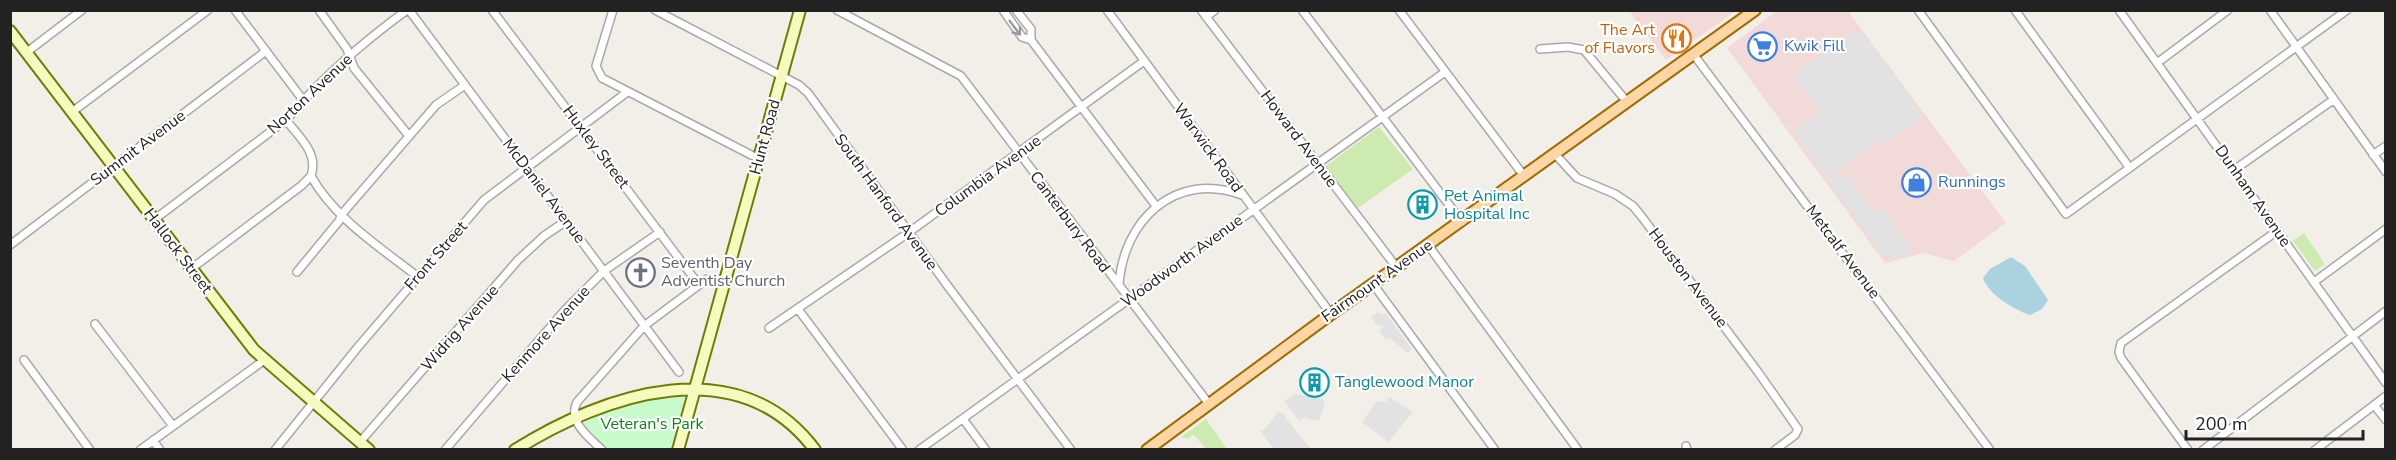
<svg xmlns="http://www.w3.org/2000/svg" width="2396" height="460" viewBox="0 0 2396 460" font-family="'Nunito Sans',sans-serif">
  <rect width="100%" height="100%" fill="#f2efe9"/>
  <!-- commercial -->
  <path fill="#f2dad9" d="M1632,11V10L1736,11L1666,60L1630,12Z
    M1777,11H1848L2006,223L1954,261L1924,253L1885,263L1727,48Z"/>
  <!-- grass -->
  <path fill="#cdebb0" d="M1379,127L1413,169L1358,208L1326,166Z
    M2304,233L2325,264L2315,271L2293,241Z
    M1206,419L1227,449H1206L1194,435L1187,439L1181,437Z"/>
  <!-- park -->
  <path fill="#c8facc" d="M677,395L684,397L685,402L671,449H606L584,429V423C610,407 647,399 677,395Z"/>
  <!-- parking -->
  <path fill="#e2e2e2" d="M1853,31L1863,33L1924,117L1886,144L1882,140L1827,178L1850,177L1874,212L1879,213L1885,209L1912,252L1903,256L1892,258L1882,255L1793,132L1820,112L1793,75Z
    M1378,312L1381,315L1385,313L1412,349L1407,353L1390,338L1386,340L1379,331L1383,326L1377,325L1371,317Z
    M1294,394L1322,398L1325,404L1319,421L1304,418L1299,421L1284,401Z
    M1389,397L1413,412L1388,442L1362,422L1377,401L1385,402Z
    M1278,412L1282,413L1311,449H1274L1258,428L1263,431Z"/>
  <!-- water -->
  <path fill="#aad3df" d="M2011,257L2025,266L2048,300L2042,309L2030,315C2014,310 1988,294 1983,278L1990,269Z"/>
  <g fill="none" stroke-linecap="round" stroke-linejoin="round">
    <defs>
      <path id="street" d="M235,10L303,100
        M319,10L347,49L354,68L409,136
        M409,10L679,372
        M492,10L699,285
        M613,10L596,66L602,78L759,159
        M655,10L799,85L808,93L947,285L1071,450
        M837,10L961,76L1209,404
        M1003,10L1022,37L1031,40
        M1016,10L1031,29V40L1156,206
        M1107,10L1331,314
        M1201,10L1397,268
        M1302,10L1462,222
        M1399,10L1524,176
        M1918,10L2066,214L2347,10
        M2015,10L2129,167
        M2119,10L2386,383
        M2270,10L2386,172
        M1206,17L1215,10
        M1540,49L1568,47L1584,50L1627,102
        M27,52L82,10
        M1694,55L1990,450
        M2157,63L2228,10
        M72,112L208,10
        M286,120C299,137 319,153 311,176C334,218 381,248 418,277
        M1555,154L1577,178L1615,194L1633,206L1642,217L1758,372L1798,429L1795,435L1775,450
        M2373,155L2386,146
        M2234,170L2333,100
        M155,219L286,120C321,79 363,42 407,10
        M10,245L266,51
        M1428,245L1578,450
        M191,269L301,186L311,176
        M297,272L339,221L342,214L436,105L465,85
        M2314,282L2386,229
        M1373,284L1495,450
        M1119,285C1123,221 1175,170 1242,195
        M798,309L903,450
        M95,324L173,426
        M769,328L908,233L1144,61
        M24,360L90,450
        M2374,405L2386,420
        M963,419L986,450
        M153,440L160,450
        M360,442L518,260L544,236L566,221
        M1686,446L1687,450
        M140,450L263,361
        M275,450L358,347L484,200L626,93
        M445,450L565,310L604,271L660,232
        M602,450C590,438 567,422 577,402L644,326L707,279
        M919,450L1445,72
        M2188,450L2121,358L2119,352L2121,343L2277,231
        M2203,450L2386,311
        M2315,450L2386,396"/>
      <path id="secondary" d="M10,31L254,350L369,450
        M515,450C604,394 739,348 815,450
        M678,450L800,10"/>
      <path id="primary" d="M1147,450L1331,314L1755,10"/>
    </defs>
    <!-- street casing -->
    <use href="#street" stroke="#a9a9a9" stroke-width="10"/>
    <!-- secondary casing -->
    <use href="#secondary" stroke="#707d05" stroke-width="14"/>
    <!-- primary casing -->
    <use href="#primary" stroke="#a06b00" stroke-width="14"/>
    <!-- street -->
    <use href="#street" stroke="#fff" stroke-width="7"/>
    <!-- secondary -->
    <use href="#secondary" stroke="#f7fabf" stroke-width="10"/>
    <!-- primary -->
    <use href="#primary" stroke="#fcd6a4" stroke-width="10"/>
  </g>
  <!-- one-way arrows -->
  <defs><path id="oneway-shaft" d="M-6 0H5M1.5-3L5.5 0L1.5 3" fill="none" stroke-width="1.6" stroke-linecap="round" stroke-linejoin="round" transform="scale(1.5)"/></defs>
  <use stroke="#9c9c9c" href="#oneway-shaft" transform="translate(1015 28) rotate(53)"/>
  <!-- icons -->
  <defs>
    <symbol id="restaurant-ring" viewBox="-11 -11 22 22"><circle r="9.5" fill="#fff" stroke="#e8710a" stroke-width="1.5"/><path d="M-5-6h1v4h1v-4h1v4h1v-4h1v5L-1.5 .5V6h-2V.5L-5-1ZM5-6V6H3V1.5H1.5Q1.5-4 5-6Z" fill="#e8710a"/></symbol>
    <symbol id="supermarket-ring" viewBox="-11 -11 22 22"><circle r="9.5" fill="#fff" stroke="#3f7fe0" stroke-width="1.5"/><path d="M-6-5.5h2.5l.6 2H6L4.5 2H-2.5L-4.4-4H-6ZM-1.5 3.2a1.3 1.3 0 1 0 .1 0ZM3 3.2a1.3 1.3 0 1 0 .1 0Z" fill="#3f7fe0"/></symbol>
    <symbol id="shop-ring" viewBox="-11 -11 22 22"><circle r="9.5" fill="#fff" stroke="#3f7fe0" stroke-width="1.5"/><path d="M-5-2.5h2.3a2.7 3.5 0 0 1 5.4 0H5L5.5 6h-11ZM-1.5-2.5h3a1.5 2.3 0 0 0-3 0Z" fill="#3f7fe0"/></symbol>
    <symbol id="building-ring" viewBox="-11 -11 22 22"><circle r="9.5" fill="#fff" stroke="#0f9aa8" stroke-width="1.5"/><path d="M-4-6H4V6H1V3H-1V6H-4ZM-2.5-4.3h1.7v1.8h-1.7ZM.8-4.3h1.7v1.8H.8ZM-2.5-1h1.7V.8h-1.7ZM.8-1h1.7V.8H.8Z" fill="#0f9aa8"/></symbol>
    <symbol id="church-ring" viewBox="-11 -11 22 22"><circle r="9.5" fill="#fff" stroke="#6b7280" stroke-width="1.5"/><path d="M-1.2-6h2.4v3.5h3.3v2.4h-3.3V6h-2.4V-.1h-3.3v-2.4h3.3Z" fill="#6b7280"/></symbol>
  </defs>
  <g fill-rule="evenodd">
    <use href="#restaurant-ring" x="1660" y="22" width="33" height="33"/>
    <use href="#supermarket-ring" x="1746" y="30" width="33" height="33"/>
    <use href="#shop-ring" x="1900" y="166" width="33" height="33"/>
    <use href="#building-ring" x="1406" y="188" width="33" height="33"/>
    <use href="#church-ring" x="624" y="256" width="33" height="33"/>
    <use href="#building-ring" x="1298" y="366" width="33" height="33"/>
  </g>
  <g text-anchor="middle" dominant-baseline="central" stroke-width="4.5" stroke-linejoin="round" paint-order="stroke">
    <!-- food labels -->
    <g font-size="16" fill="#c56008" stroke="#fff" text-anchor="end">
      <text x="1655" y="30">The Art<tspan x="1655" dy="18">of Flavors</tspan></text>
    </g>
    <!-- shop labels -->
    <g font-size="16" fill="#366cbe" stroke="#fff" text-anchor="start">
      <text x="1784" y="46">Kwik Fill</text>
      <text x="1938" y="182">Runnings</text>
    </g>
    <!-- street labels -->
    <g font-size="16" fill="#222" stroke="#fff">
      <text transform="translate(310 94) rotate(-43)">Norton Avenue</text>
      <text transform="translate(765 137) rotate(-75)">Hunt Road</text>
      <text transform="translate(1299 139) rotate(53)">Howard Avenue</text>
      <text transform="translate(596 147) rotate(53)">Huxley Street</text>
      <text transform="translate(138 148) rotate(-37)">Summit Avenue</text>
      <text transform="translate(1208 148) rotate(54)">Warwick Road</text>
      <text transform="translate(988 176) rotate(-36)">Columbia Avenue</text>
      <text transform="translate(544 191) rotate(53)">McDaniel Avenue</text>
      <text transform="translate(2253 196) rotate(55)">Dunham Avenue</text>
      <text transform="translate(886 202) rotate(54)">South Hanford Avenue</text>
      <text transform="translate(1070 222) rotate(53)">Canterbury Road</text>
      <text transform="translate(178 251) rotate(53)">Hallock Street</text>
      <text transform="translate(1843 252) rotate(53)">Metcalf Avenue</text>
      <text transform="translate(436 256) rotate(-49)">Front Street</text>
      <text transform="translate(1182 261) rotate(-36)">Woodworth Avenue</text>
      <text transform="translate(1688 278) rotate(53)">Houston Avenue</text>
      <text transform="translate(1377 281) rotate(-35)">Fairmount Avenue</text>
      <text transform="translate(460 328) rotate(-49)">Widrig Avenue</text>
      <text transform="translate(546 334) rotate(-48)">Kenmore Avenue</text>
    </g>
    <!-- culture labels -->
    <g font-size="16" fill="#0d838f" stroke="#fff" text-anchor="start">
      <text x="1444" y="196">Pet Animal<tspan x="1444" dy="18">Hospital Inc</tspan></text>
      <text x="1335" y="382">Tanglewood Manor</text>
    </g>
    <!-- worship labels -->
    <g font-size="16" fill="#5b616d" stroke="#fff" text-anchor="start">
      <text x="661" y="263">Seventh Day<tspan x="661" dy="18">Adventist Church</tspan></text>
    </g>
    <!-- park labels -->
    <g font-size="16" fill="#0c8416" stroke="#fff">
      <text x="652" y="424">Veteran's Park</text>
    </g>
  </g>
  <!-- border -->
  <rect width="2396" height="460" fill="none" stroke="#222222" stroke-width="24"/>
  <!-- scale -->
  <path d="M2186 430v9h177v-9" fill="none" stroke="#222222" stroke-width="3"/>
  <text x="2195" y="430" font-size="18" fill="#222222" stroke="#ffffff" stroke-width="4.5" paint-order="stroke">200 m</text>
</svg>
